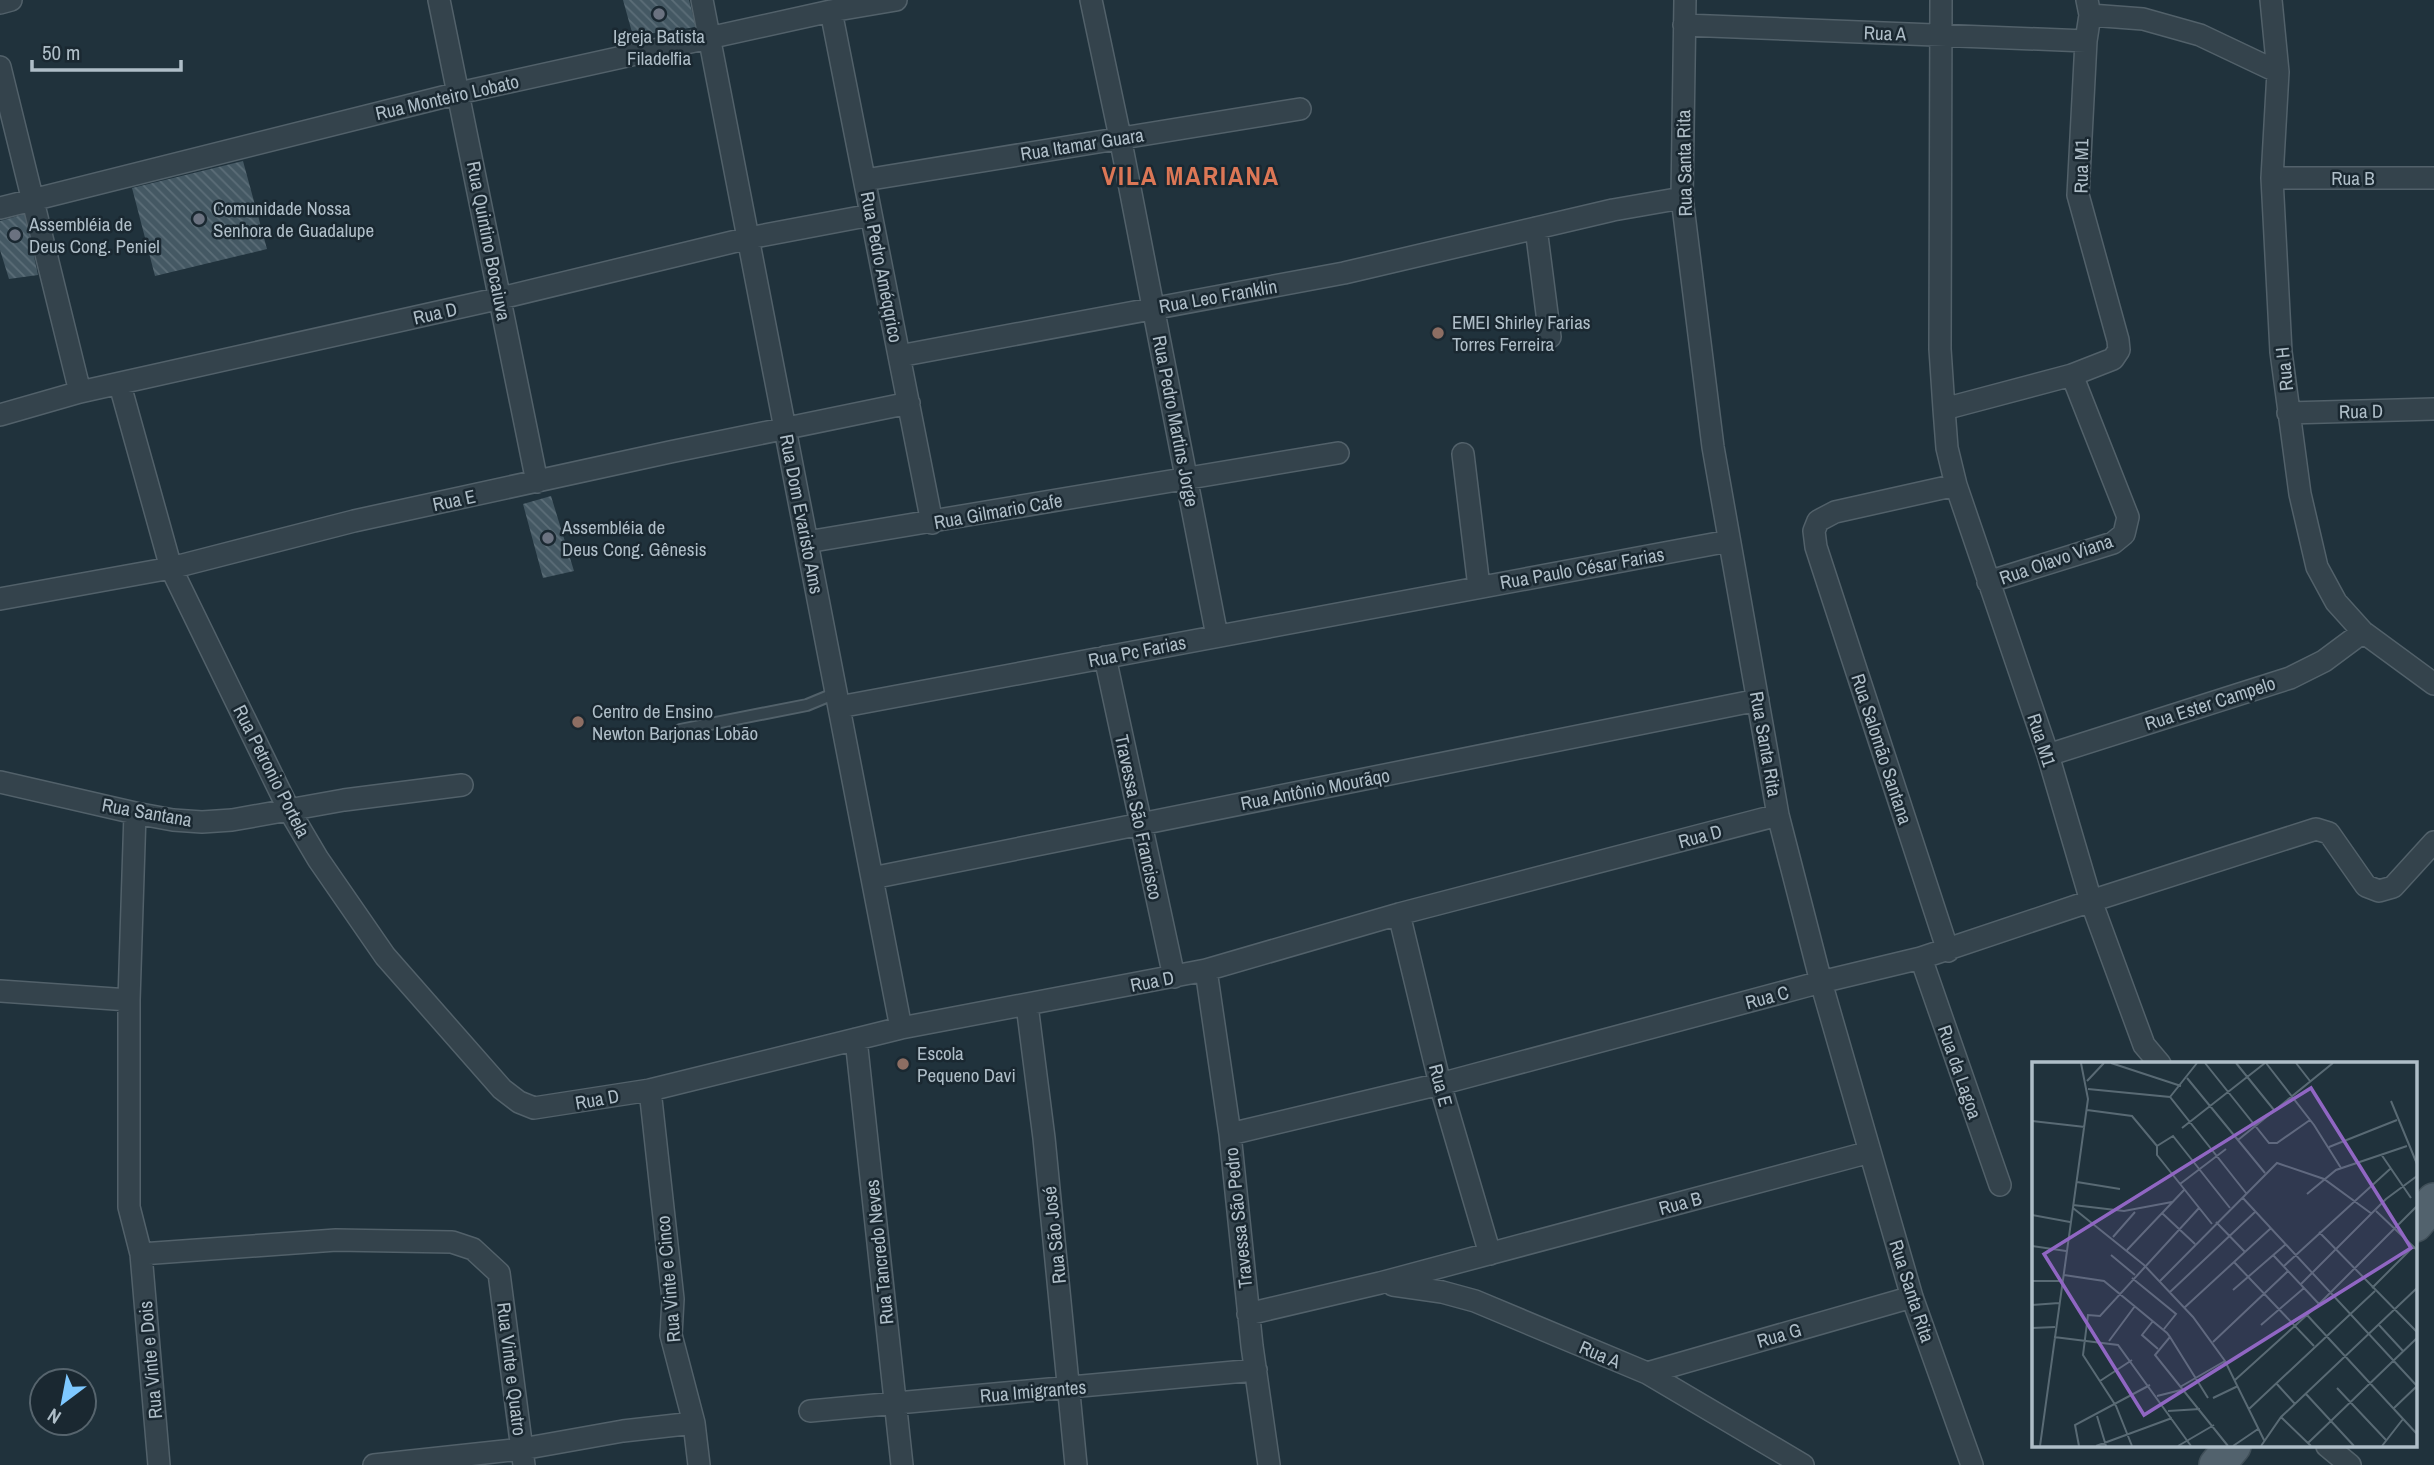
<svg xmlns="http://www.w3.org/2000/svg" width="2434" height="1465" viewBox="0 0 2434 1465" font-family="'Archivo Narrow',sans-serif">
  <defs>
    <pattern id="building-back-hatch" width="6" height="6" patternUnits="userSpaceOnUse" patternTransform="scale(1.75)"><rect width="6" height="6" fill="#445863"/><path d="M-1 5l2 2M0 0l6 6M5-1l2 2" fill="none" stroke="#5c6e78"/></pattern>
  </defs>
  <rect width="100%" height="100%" fill="#20323c"/>
  <!-- building -->
  <path fill="url(#building-back-hatch)" d="M623,0H689L696,27L633,36Z
    M243,161L267,249L155,276L132,188Z
    M25,214L38,275L9,279L0,250V221Z
    M551,496L574,571L543,578L523,504Z"/>
  <g fill="none" stroke-linecap="round" stroke-linejoin="round">
    <defs>
      <path id="lane" d="M680,730L807,705L836,693"/>
      <path id="street" d="M439,0L537,482
        M702,0L901,1028
        M1091,0L1120,137L1217,636
        M1685,0L1682,198L1713,447L1778,815L1821,982L1912,1297L1972,1465
        M1941,0L1940,349L1944,409
        M2087,0L2090,15L2086,41L2078,195L2118,340L2119,350L2113,359L2072,375L1944,409L1947,448L1956,485L2048,755L2091,901L2144,1045L2160,1064
        M2271,0L2278,72L2272,178L2281,352L2300,494L2317,567L2336,602L2363,632L2434,684
        M0,3L11,0
        M831,11L932,523
        M2090,15L2143,19L2200,35L2278,72
        M1684,25L2086,41
        M0,67L80,392
        M2272,178H2434
        M865,180L1300,109
        M0,208L459,93L831,11L896,0
        M1536,228L1550,337
        M899,356L1344,273L1613,210L1682,198
        M120,385L171,568L289,810L318,859L385,956L502,1089L519,1102L534,1108L650,1090L901,1028L1206,970L1399,914L1778,815
        M2288,413L2434,409
        M0,415L80,392L501,298L749,238L871,215
        M1463,454L1479,587
        M807,542L1338,453
        M1988,582L2113,543L2124,534L2128,517L2072,375
        M0,599L171,568L354,521L670,452L909,403
        M1105,657L1174,977
        M839,707L1729,541
        M2048,755L2290,678L2324,661L2363,632
        M0,782L135,813L173,820L202,822L232,820L344,800L462,785
        M135,813L129,1000V1207L141,1254L159,1465
        M872,878L1758,700
        M1399,914L1440,1084L1490,1254
        M1948,951L1816,547L1814,531L1818,521L1835,512L1956,485
        M1921,958L2000,1185
        M1206,970L1230,1134L1252,1346L1269,1465
        M0,991L129,1000
        M1027,1005L1044,1138L1076,1465
        M856,1039L902,1465
        M650,1090L673,1299L671,1335L694,1423L699,1465
        M1230,1134L1440,1084L1821,982L1921,958L2091,901L2316,829L2329,833L2366,886L2379,891L2393,887L2434,842
        M141,1254L336,1240L452,1242L473,1249L499,1273L524,1465
        M1393,1285L1442,1292L1475,1301L1647,1373L1803,1465
        M1248,1314L1380,1283L1870,1152
        M1647,1373L1912,1297
        M810,1411L1256,1370
        M2327,1446L2350,1465
        M374,1465L522,1449L623,1431L694,1423"/>
      <path id="primary" d="M2415,1224L2434,1201
        M2217,1465L2233,1446"/>
    </defs>
    <!-- lane casing -->
    <use href="#lane" stroke="#52616a" stroke-width="14"/>
    <!-- street casing -->
    <use href="#street" stroke="#52616a" stroke-width="24"/>
    <!-- primary casing -->
    <use href="#primary" stroke="#404f58" stroke-width="38"/>
    <!-- lane -->
    <use href="#lane" stroke="#34434c" stroke-width="10"/>
    <!-- street -->
    <use href="#street" stroke="#34434c" stroke-width="21"/>
    <!-- primary -->
    <use href="#primary" stroke="#52626d" stroke-width="35"/>
  </g>
  <!-- markers -->
  <g fill="#6b7280" stroke="#1a2831" stroke-width="2.5">
    <circle cx="659" cy="14" r="7"/>
    <circle cx="199" cy="219" r="7"/>
    <circle cx="15" cy="235" r="7"/>
    <circle cx="548" cy="538" r="7"/>
  </g>
  <g fill="#8d6e63" stroke="#1a2831" stroke-width="2.5">
    <circle cx="1438" cy="333" r="7"/>
    <circle cx="578" cy="722" r="7"/>
    <circle cx="903" cy="1064" r="7"/>
  </g>
  <g text-anchor="middle" dominant-baseline="central" stroke-width="5" stroke-linejoin="round" paint-order="stroke">
    <!-- street labels -->
    <g font-size="19" fill="#afbec8" stroke="#1a2831">
      <text transform="translate(1885 33) rotate(2)">Rua A</text>
      <text transform="translate(447 97) rotate(-13)">Rua Monteiro Lobato</text>
      <text transform="translate(1082 144) rotate(-9)">Rua Itamar Guara</text>
      <text transform="translate(1684 163) rotate(-91)">Rua Santa Rita</text>
      <text transform="translate(2081 166) rotate(-89)">Rua M1</text>
      <text x="2353" y="178">Rua B</text>
      <text transform="translate(489 241) rotate(79)">Rua Quintino Bocaiuva</text>
      <text transform="translate(882 267) rotate(79)">Rua Pedro Améqqrico</text>
      <text transform="translate(1218 296) rotate(-10)">Rua Leo Franklin</text>
      <text transform="translate(435 313) rotate(-13)">Rua D</text>
      <text transform="translate(2284 369) rotate(-96)">Rua H</text>
      <text transform="translate(2361 411) rotate(-1)">Rua D</text>
      <text transform="translate(1176 421) rotate(79)">Rua Pedro Martins Jorge</text>
      <text transform="translate(454 500) rotate(-12)">Rua E</text>
      <text transform="translate(998 511) rotate(-10)">Rua Gilmario Cafe</text>
      <text transform="translate(802 514) rotate(79)">Rua Dom Evaristo Ams</text>
      <text transform="translate(2056 559) rotate(-19)">Rua Olavo Viana</text>
      <text transform="translate(1582 568) rotate(-10)">Rua Paulo César Farias</text>
      <text transform="translate(1137 651) rotate(-11)">Rua Pc Farias</text>
      <text transform="translate(2210 703) rotate(-18)">Rua Ester Campelo</text>
      <text transform="translate(2042 740) rotate(72)">Rua M1</text>
      <text transform="translate(1766 744) rotate(80)">Rua Santa Rita</text>
      <text transform="translate(1882 749) rotate(72)">Rua Salomão Santana</text>
      <text transform="translate(272 771) rotate(63)">Rua Petronio Portela</text>
      <text transform="translate(1315 789) rotate(-11)">Rua Antônio Mourãqo</text>
      <text transform="translate(147 812) rotate(10)">Rua Santana</text>
      <text transform="translate(1139 817) rotate(78)">Travessa São Francisco</text>
      <text transform="translate(1700 836) rotate(-15)">Rua D</text>
      <text transform="translate(1152 981) rotate(-11)">Rua D</text>
      <text transform="translate(1767 997) rotate(-15)">Rua C</text>
      <text transform="translate(1960 1072) rotate(71)">Rua da Lagoa</text>
      <text transform="translate(1441 1085) rotate(75)">Rua E</text>
      <text transform="translate(597 1099) rotate(-10)">Rua D</text>
      <text transform="translate(1680 1203) rotate(-15)">Rua B</text>
      <text transform="translate(1238 1218) rotate(-96)">Travessa São Pedro</text>
      <text transform="translate(1054 1235) rotate(-96)">Rua São José</text>
      <text transform="translate(879 1252) rotate(-96)">Rua Tancredo Neves</text>
      <text transform="translate(668 1279) rotate(-95)">Rua Vinte e Cinco</text>
      <text transform="translate(1912 1291) rotate(72)">Rua Santa Rita</text>
      <text transform="translate(1779 1335) rotate(-16)">Rua G</text>
      <text transform="translate(1600 1354) rotate(23)">Rua A</text>
      <text transform="translate(150 1360) rotate(-95)">Rua Vinte e Dois</text>
      <text transform="translate(512 1369) rotate(83)">Rua Vinte e Quatro</text>
      <text transform="translate(1033 1391) rotate(-5)">Rua Imigrantes</text>
    </g>
    <!-- poi labels -->
    <g font-size="19" fill="#afbec8" stroke="#1a2831" text-anchor="start">
      <text x="659" y="36" text-anchor="middle">Igreja Batista<tspan x="659" dy="22">Filadelfia</tspan></text>
      <text x="213" y="208">Comunidade Nossa<tspan x="213" dy="22">Senhora de Guadalupe</tspan></text>
      <text x="29" y="224">Assembléia de<tspan x="29" dy="22">Deus Cong. Peniel</tspan></text>
      <text x="1452" y="322">EMEI Shirley Farias<tspan x="1452" dy="22">Torres Ferreira</tspan></text>
      <text x="562" y="527">Assembléia de<tspan x="562" dy="22">Deus Cong. Gênesis</tspan></text>
      <text x="592" y="711">Centro de Ensino<tspan x="592" dy="22">Newton Barjonas Lobão</tspan></text>
      <text x="917" y="1053">Escola<tspan x="917" dy="22">Pequeno Davi</tspan></text>
    </g>
    <!-- district labels -->
    <g font-size="26" font-weight="bold" letter-spacing="2" fill="#dc7756" stroke="#1a2831">
      <text x="1191" y="175">VILA MARIANA</text>
    </g>
  </g>
  <!-- overview -->
  <g transform="translate(2032 1062)">
    <rect width="385" height="385" fill="#20323c"/>
    <path fill="none" stroke="#596a74" stroke-width="2" d="M79,1L149,24M173,1L237,81H245L278,58M204,1L242,48M234,1L282,63L309,106M264,1L278,19M155,16L233,111M55,19L72,1M56,27L138,35L214,131M138,35L165,1M359,39L385,102M55,48L100,54L125,84M0,59L53,65M150,66L233,1M206,78L301,1M125,84L141,74L198,146M125,84V93L180,162M297,85L365,58M349,92L379,136M45,120L88,127M148,122L194,87M275,132L304,108L375,84M210,135L385,324M41,143L92,149L140,140M41,146L112,203L161,255L193,299L232,378M344,149L385,188M130,151L163,182M0,153L38,160M184,160L213,190M287,170L385,270M81,175L103,150M0,184L34,189M95,188L152,128M79,193L103,213M241,193L287,242M202,200L282,284M252,204L358,107M32,213L72,219L135,271L138,275L123,293L196,384M100,216L144,252L132,267M0,219H30M128,219L245,101L292,117L340,152M269,222L354,137L385,114M340,226L381,185M201,228L254,182M138,230L223,150M0,243L27,241M152,246L239,166M275,253L385,372M121,259L110,273L126,287M229,263L272,226M347,263L371,289M0,266L23,265M22,275L86,283L159,384M138,275L176,336M77,279L103,244M181,280L256,209M203,318L287,242L385,144M68,319L100,298M244,321L263,342M148,325L193,299M305,326L354,378M274,332L322,384M125,334L149,328M181,336L206,324M362,346L385,324M217,347L343,229M136,349L168,347M65,354L74,384M249,355L279,384M276,381L385,276M8,384L56,37L49,1M47,384L43,363L118,323M64,384L140,356M100,384L84,344L51,293L56,253L68,254L167,146M146,384L182,363M201,384L226,367M229,384L249,355L385,226M350,384L371,357"/>
    <path fill="#9066c3" fill-opacity="0.15" stroke="#9066c3" stroke-width="3.5" d="M279,26L379,186L112,353L12,192Z"/>
    <rect width="385" height="385" fill="none" stroke="#afbec8" stroke-width="3.5"/>
  </g>
  <!-- north arrow -->
  <g transform="translate(63 1402) rotate(212)"><circle r="33" fill="#1a2831" stroke="#56646d" stroke-width="2"/>
  <path d="M0-5L12 26L0 18L-12 26Z" fill="#7ec8ff"/>
  <text y="-10" font-size="19" font-weight="bold" text-anchor="middle" fill="#afbec8">N</text>
  </g>
  <!-- scale -->
  <path d="M32 60v10h149v-10" fill="none" stroke="#afbec8" stroke-width="3.5"/>
  <text x="42" y="60" font-size="21" fill="#afbec8" stroke="#1a2831" stroke-width="5" paint-order="stroke">50 m</text>
</svg>
